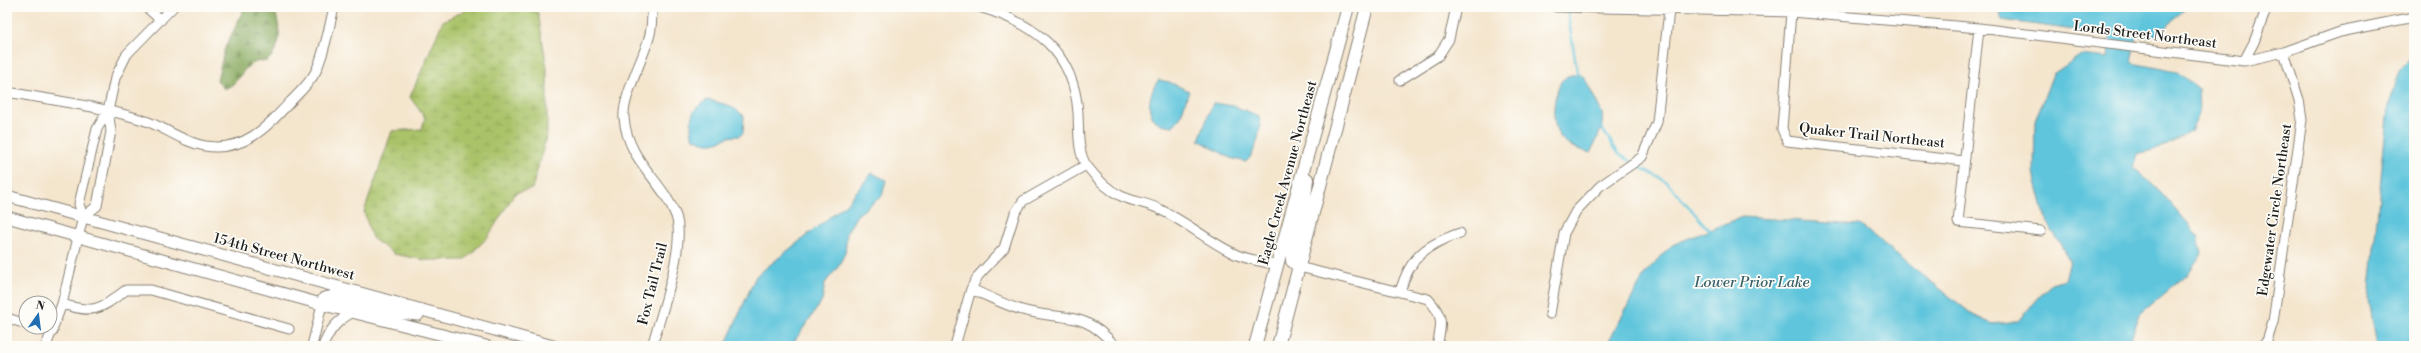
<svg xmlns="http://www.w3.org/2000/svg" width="2421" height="353" viewBox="0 0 2421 353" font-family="'Libre Bodoni',serif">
  <defs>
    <pattern id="forest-firs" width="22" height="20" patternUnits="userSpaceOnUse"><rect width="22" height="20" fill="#87a95d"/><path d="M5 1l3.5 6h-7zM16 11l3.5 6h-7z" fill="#6e894c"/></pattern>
    <pattern id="wetland-marsh" width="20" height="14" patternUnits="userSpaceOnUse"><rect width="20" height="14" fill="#aac369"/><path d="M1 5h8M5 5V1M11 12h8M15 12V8" fill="none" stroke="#92a75a"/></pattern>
  </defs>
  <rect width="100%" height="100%" fill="#fdfcf7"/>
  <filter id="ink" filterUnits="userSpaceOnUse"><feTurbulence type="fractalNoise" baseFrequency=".025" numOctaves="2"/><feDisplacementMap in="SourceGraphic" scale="8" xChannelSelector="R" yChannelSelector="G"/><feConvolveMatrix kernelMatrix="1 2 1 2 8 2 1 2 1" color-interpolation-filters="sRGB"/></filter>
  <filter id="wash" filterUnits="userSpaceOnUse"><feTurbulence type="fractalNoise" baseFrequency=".012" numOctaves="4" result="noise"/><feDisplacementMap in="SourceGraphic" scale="16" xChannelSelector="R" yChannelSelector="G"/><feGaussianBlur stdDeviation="0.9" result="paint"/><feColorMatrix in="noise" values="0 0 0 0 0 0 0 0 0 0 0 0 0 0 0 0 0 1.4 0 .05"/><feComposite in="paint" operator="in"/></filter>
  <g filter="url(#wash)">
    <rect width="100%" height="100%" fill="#f4e5cd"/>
    <!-- forest -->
    <path fill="url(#forest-firs)" stroke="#52623c" d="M245,7H274C280,27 284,46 267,61C239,60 245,82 224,89L217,80L225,48Z"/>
    <!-- wetland -->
    <path fill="url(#wetland-marsh)" stroke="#637042" d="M472,7H527L538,13L547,68V134L532,189L515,193L487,238L465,260H425L394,254L372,238L364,212L392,131L422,129L425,118L410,97L443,21Z"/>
    <!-- water -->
    <path fill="#5fc5dc" stroke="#3e707c" d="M1999,7H2186L2158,36H2137L2132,63L2177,72L2198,88L2199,112L2191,132L2157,149L2137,154L2133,167L2160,192L2198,236L2202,254L2189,273L2140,314L2128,346H1606L1646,272L1672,245L1742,217L1860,225L1973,315L1992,324L2018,321L2051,284L2065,280L2070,261L2046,220L2034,173L2035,121L2053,74L2081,55L2108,58L2110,35L2002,20Z
      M2414,53V346H2377L2369,300L2388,106L2401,69Z
      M1571,75H1581L1585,79L1602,113C1605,127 1596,140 1590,153C1581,150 1571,148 1564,141C1550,129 1552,98 1561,82C1562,79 1567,77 1571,75Z
      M1159,80L1169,82L1189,91L1180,118L1173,126C1166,125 1158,125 1153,118C1146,108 1151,88 1159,80Z
      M708,100L731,106L744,116L743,133L739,136C719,135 718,152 692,137C690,118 690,109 708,100Z
      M1213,103L1234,106L1259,116C1263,128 1255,154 1246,162L1230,158L1199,140Z
      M872,173L886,180L882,196L857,215L847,232L845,253L838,267L825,283L822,301L791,346H725L756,276L846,204Z"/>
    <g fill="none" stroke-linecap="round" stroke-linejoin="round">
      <!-- stream -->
      <path stroke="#5fc5dc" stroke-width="2.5" d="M1567,9L1578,77
        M1600,126L1619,154L1632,162
        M1636,165L1667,182L1710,231"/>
    </g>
  </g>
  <g filter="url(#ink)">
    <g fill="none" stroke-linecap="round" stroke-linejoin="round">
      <defs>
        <path id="minor" d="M146,7L161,20
          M652,7C652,16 652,26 650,34C645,56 622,97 624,118C628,162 662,179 676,216C686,246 661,314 652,346
          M979,7C1034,23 1074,51 1078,113C1079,130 1077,153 1087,166C1096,178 1108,190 1121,196C1133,202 1149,203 1161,210C1186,222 1207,240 1231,252C1244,260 1263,261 1278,265
          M1556,7L1791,12L1979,28L2244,61L2284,52L2340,32L2414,17
          M1791,12L1782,129L1787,141L1964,161
          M1979,28L1958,222L2041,231
          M2244,61L2254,42L2267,7
          M1400,80L1438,56L1449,39L1456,7
          M7,92C52,100 99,106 143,120C165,127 182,142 205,146C244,152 266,128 291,101C300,92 310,83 316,71C325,51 329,28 334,7
          M83,217L97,206L111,131L108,111
          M1299,267L1428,299C1444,316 1442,324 1437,346
          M971,289C988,296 1004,305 1022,310C1065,322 1082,308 1115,346
          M1400,292C1410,256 1426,245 1460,233
          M62,304C95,314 99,310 126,290H151L289,329
          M1550,314L1564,233L1576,211L1600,186L1642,157L1657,122L1669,10
          M7,318L26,324
          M38,327L53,331
          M46,346L62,304L83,217L79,204L97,129L108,111L115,78L127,54L173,7
          M312,346L322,304
          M323,346C330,329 337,321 353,312
          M955,346L971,289L978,276L1004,248L1015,213L1023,201L1086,165
          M2261,346L2267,341L2273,322L2302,120L2299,100L2284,52"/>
        <path id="tertiary" d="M7,196L553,346
          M7,217L328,306L486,346
          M322,304L324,298L333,296L397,313L418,315"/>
        <path id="secondary" d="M1299,267L1292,261V255L1304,208L1307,179
          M1255,346L1348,7
          M1278,346L1367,7"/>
      </defs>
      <!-- minor casing -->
      <use href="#minor" stroke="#888074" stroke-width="11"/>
      <!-- tertiary casing -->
      <use href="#tertiary" stroke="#888074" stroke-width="13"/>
      <!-- secondary casing -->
      <use href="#secondary" stroke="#888074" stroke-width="14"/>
      <!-- minor -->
      <use href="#minor" stroke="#fff" stroke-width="9"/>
      <!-- tertiary -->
      <use href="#tertiary" stroke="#fff" stroke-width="11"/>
      <!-- secondary -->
      <use href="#secondary" stroke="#fff" stroke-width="12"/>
    </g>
  </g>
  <g text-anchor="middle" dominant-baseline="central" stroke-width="3.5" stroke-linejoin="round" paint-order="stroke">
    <!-- street labels -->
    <g font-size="14" fill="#1c1c1c" stroke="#fdfcf7">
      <text transform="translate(2145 35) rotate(7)">Lords Street Northeast</text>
      <text transform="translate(1872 136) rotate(6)">Quaker Trail Northeast</text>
      <text transform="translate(1288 173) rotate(-75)">Eagle Creek Avenue Northeast</text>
      <text transform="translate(2275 210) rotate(-82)">Edgewater Circle Northeast</text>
      <text transform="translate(284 257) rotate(15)">154th Street Northwest</text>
      <text transform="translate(653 284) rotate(-76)">Fox Tail Trail</text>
    </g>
    <!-- water labels -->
    <g font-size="15" font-style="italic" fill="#376069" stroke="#fdfcf7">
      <text x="1752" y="282">Lower Prior Lake</text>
    </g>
  </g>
  <!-- margin -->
  <rect width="2421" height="353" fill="none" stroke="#fdfcf7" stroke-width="24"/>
  <!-- north arrow -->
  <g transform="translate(38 315) rotate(14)"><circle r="19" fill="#fdfcf7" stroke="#a3a29f"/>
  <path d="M0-3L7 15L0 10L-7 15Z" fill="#1f6fb2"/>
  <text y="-6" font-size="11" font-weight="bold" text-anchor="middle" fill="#1c1c1c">N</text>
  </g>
</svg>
